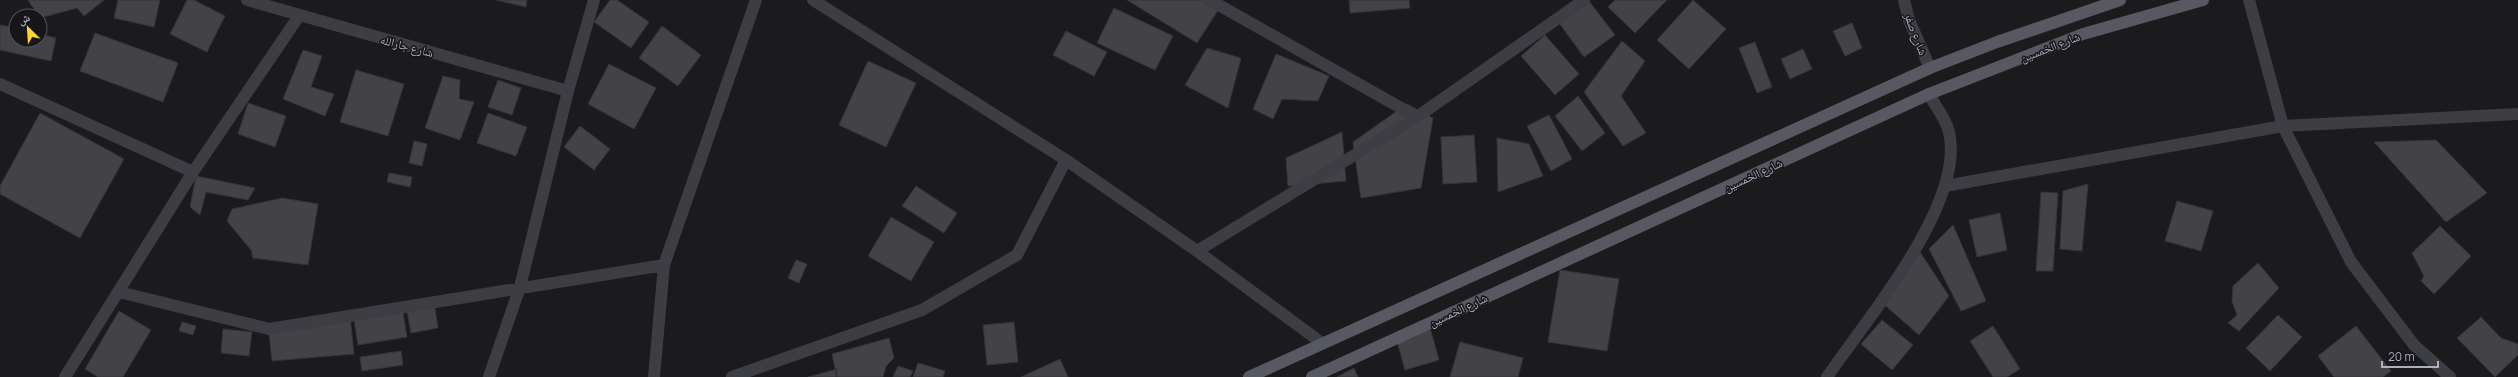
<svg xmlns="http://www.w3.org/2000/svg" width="2518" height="377" viewBox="0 0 2518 377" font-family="Manrope,'Noto Naskh Arabic',sans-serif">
  <rect width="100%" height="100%" fill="#1b1a1d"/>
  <!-- building -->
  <path fill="#424247" stroke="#353439" d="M28,0H104L84,16L77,8L40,18Z
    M118,0H160L154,27L114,18Z
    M187,0H194L225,16L207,52L170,34Z
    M496,0H527L526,7Z
    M610,0H617L649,22L631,48L594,22Z
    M1127,0H1209L1220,7L1197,43Z
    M1349,0H1409L1410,8L1350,13Z
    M1615,0H1667L1635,33L1608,7Z
    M1693,0L1726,29L1689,69L1657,40Z
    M1589,1L1615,35L1584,57L1559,23Z
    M1114,8L1173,36L1155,70L1097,43Z
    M1852,23L1862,48L1845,56L1833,31Z
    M0,25L16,28V40H40V34L56,38L51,61L0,50Z
    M662,26L701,55L678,86L639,58Z
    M1066,31L1107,52L1094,76L1053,55Z
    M95,33L178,63L163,102L80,71Z
    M1545,35L1579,74L1555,95L1521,56Z
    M1622,41L1645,61L1621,96L1646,133L1623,146L1584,92Z
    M1755,42L1772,87L1757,93L1739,48Z
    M1207,48L1241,58L1228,108L1185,85Z
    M1803,49L1812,69L1790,79L1781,59Z
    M303,50L322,56L311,87L334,94L325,116L283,99Z
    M1276,54L1329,76L1318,101L1282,99L1273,119L1253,109Z
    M868,61L916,83L886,147L839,125Z
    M609,64L656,88L634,129L588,104Z
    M356,70L404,84L388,136L340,122Z
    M443,76L460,80L459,99L474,102L460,140L425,128Z
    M498,80L521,88L512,115L488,107Z
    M1578,96L1605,133L1582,151L1555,116Z
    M248,103L286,116L275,147L238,134Z
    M1407,104L1433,118L1421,188L1361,198L1353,142Z
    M40,113L124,159L80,238L0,194V186Z
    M488,113L527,127L516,156L477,143Z
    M1549,115L1572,159L1551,171L1527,126Z
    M580,126L610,149L594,170L564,147Z
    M1342,132L1346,181L1288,186L1286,158Z
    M1474,135L1477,182L1443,184L1441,137Z
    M1497,138L1529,144L1543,176L1498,192Z
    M2436,140L2487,193L2446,222L2374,142Z
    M414,141L427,144L422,166L409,163Z
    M389,173L412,177L410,187L387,182Z
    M196,176L255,188L248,200L206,192L200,215L190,207Z
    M2088,184L2082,251L2060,249L2063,191Z
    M916,186L957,213L944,233L902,206Z
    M2041,192L2058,193L2053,271H2036Z
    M282,198L318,204L308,265L253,258L251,250L227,221L232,209Z
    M2177,201L2213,211L2201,251L2165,241Z
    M2000,213L2007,250L1977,257L1969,220Z
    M891,217L934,242L911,281L868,256Z
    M1953,225L1986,301L1961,311L1929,249Z
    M2440,226L2471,256L2434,294L2421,281L2424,276L2412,253Z
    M1920,252L1949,296L1919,335L1879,300Z
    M796,260L807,264L799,283L788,278Z
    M2258,263L2279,288L2239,331L2228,323L2237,315L2232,301L2233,286Z
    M1560,270L1619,279L1607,351L1548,342Z
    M434,302L438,328L411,333L406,306Z
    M402,306L407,337L358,345L353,314Z
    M119,311L151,330L123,377H98L85,369Z
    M2278,315L2302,337L2270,371L2246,348Z
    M350,316L354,354L272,361L268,324Z
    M2481,317L2501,338L2518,344V355L2495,377L2457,338Z
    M1882,320L1913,345L1892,370L1861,344Z
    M182,322L196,326L193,335L179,331Z
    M1014,322L1018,362L987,365L983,325Z
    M1429,324L1439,360L1405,370L1395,334Z
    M1993,326L2020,369L2007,377H1993L1970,341Z
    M2356,326L2391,371L2383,377H2334L2318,356Z
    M223,329L252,332L249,356L221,353Z
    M889,338L894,358L886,366L883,377H837L832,354Z
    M1460,342L1523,358L1518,377H1450Z
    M401,351L403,365L362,371L360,357Z
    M1060,359L1068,377H1021Z
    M918,363L945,371L943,377H913Z
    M898,366L913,371L910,377H893Z
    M1354,368L1358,377H1337Z
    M837,369L836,377H808Z"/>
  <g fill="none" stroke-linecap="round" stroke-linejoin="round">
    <!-- minor -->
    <path stroke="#3d3d44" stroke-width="12" d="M247,0L568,91
      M813,0L1066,160L1197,251L1322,343
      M1210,0L1417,117
      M1904,0L1909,20L1930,68
      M2249,0L2283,126L2351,262L2414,345L2450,377
      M0,84L193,172
      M1945,186L2283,126L2518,114
      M1197,251L1417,117L1584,0
      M119,292L269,329L664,265
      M65,377L193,172L299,16
      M489,377L520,287L568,91L594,0
      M654,377L664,265L756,0
      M732,377L922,310L1017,255L1066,160
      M1827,377C1866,320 1966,203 1949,132C1946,119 1935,106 1929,94"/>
    <!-- major -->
    <path stroke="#575862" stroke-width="12" d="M1249,377L1930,68L1997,42L2120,0
      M1312,377L1929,94L2083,34L2203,0"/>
  </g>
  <g text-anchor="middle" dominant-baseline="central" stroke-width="3" stroke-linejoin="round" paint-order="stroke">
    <!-- street labels -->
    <g font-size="12" fill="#acafbd" stroke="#161518">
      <text transform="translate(1916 34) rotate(69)">شارع صفر</text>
      <text transform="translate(407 46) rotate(15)">شارع جارالله</text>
      <text transform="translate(2050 47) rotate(-21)">شارع الخمسين</text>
      <text transform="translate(1753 175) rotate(-25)">شارع الخمسين</text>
      <text transform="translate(1458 310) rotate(-25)">شارع الخمسين</text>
    </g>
  </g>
  <!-- north arrow -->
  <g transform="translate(28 28) rotate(335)"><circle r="19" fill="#161518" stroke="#52535a"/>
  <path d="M0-3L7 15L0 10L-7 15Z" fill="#ffd230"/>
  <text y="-6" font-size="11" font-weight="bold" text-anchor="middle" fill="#acafbd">ش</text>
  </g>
  <!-- scale -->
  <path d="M2382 361v6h56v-6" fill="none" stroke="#acafbd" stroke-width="2"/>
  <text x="2388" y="361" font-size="12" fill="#acafbd" stroke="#161518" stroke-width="3" paint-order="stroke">20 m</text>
</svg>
